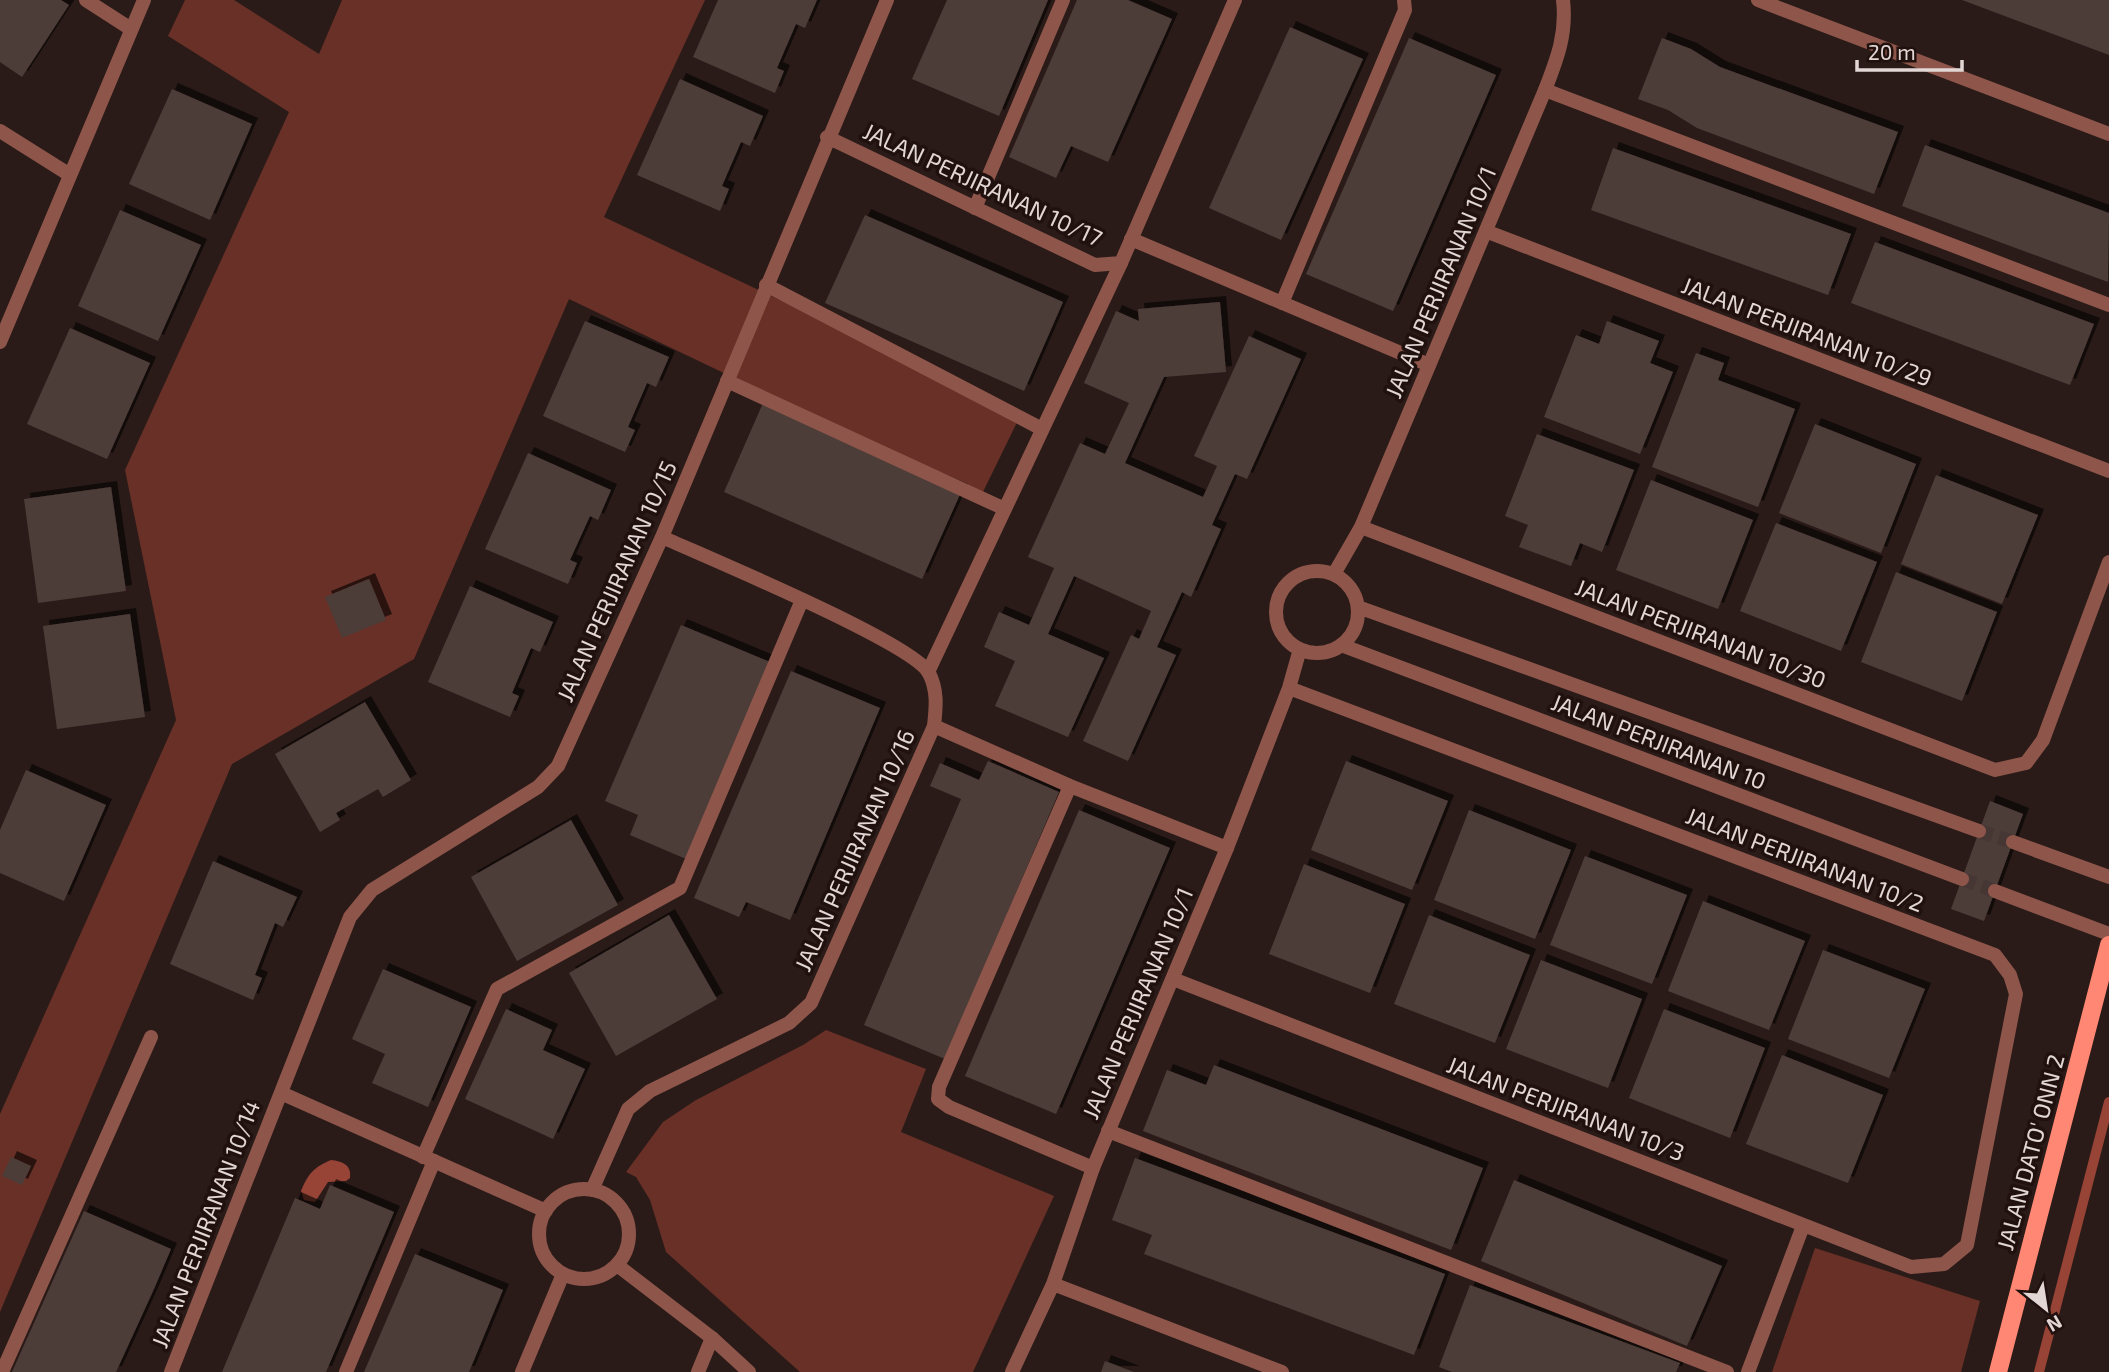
<svg xmlns="http://www.w3.org/2000/svg" width="2109" height="1372" viewBox="0 0 2109 1372" font-family="'Exo 2',sans-serif">
  <defs>
    <filter id="shadow"><feDropShadow dx="6" dy="-6" stdDeviation="0" flood-color="#0009"/></filter>
  </defs>
  <rect width="100%" height="100%" fill="#2a1b18"/>
  <!-- green -->
  <path fill="#683026" d="M185,0H234L319,54L342,0H705L604,217L1021,414L981,496L569,299L414,659L232,764L0,1312V1114L176,720L125,470L289,112L168,36Z
    M826,1030L926,1069L901,1132L1054,1196L973,1372H800L666,1252L650,1200L636,1177L626,1172L663,1122L696,1100L803,1045Z
    M1815,1248L1980,1301L1961,1372H1772Z"/>
  <!-- water -->
  <path fill="#974335" d="M331,1160C342,1161 352,1165 350,1178L346,1181L328,1182L315,1202L304,1200L301,1191C308,1174 314,1167 331,1160Z"/>
  <g fill="none" stroke-linecap="round" stroke-linejoin="round">
    <!-- stream -->
    <path stroke="#974335" stroke-width="10" d="M2039,1372L2109,1102"/>
  </g>
  <!-- building -->
  <path fill="#4e3c39" filter="url(#shadow)" d="M0,0H61L69,5L22,77L0,62Z
    M718,0H817L805,28L796,24L777,68L784,71L775,93L693,57Z
    M947,0H1048L999,116L912,79Z
    M1077,0H1128L1172,19L1108,162L1071,146L1056,178L1009,157Z
    M1962,0H2109V55Z
    M1290,27L1363,59L1281,240L1209,208Z
    M1409,38L1496,75L1393,311L1306,274Z
    M1662,38L1691,49L1720,67L1898,132L1874,194L1697,128L1668,110L1638,99Z
    M680,79L763,116L750,146L741,142L722,186L729,189L720,211L637,175Z
    M172,89L252,124L210,220L129,184Z
    M1925,145L2109,213L2108,282L1902,206Z
    M1613,148L1851,234L1828,295L1591,210Z
    M120,210L201,245L158,341L78,306Z
    M865,215L1063,302L1024,391L825,303Z
    M1875,242L2094,324L2070,385L1851,303Z
    M1220,302L1226,372L1164,377L1125,463L1203,497L1217,466L1194,456L1249,336L1301,359L1247,479L1235,474L1212,525L1221,529L1191,597L1182,592L1157,647L1176,655L1128,761L1083,741L1131,635L1139,639L1151,611L1074,576L1048,634L1104,658L1068,737L995,706L1015,661L984,647L999,612L1029,625L1054,568L1028,557L1080,443L1105,454L1129,403L1084,383L1116,311L1139,321L1138,309Z
    M585,321L669,357L656,387L647,383L628,427L635,430L625,452L543,416Z
    M1607,321L1659,341L1650,363L1673,372L1640,454L1544,417L1576,335L1599,344Z
    M70,328L150,363L107,459L27,424Z
    M1696,353L1724,363L1718,380L1795,409L1758,507L1652,467Z
    M763,403L962,490L922,579L724,492Z
    M1815,424L1916,464L1881,553L1779,513Z
    M1537,434L1634,470L1602,552L1580,543L1571,566L1519,547L1528,525L1505,516Z
    M528,453L611,490L598,520L590,516L570,560L577,563L568,584L485,549Z
    M1936,475L2038,515L2002,604L1901,564Z
    M1651,480L1753,520L1718,609L1616,570Z
    M111,487L126,591L38,603L24,499Z
    M1776,523L1877,562L1841,651L1740,611Z
    M1896,572L1997,612L1962,701L1861,662Z
    M369,579L386,620L342,638L325,597Z
    M470,586L553,622L540,652L531,648L512,693L519,696L510,717L428,682Z
    M130,614L145,717L57,729L43,626Z
    M681,625L770,662L686,859L630,835L638,815L605,801Z
    M791,671L880,708L790,920L746,902L739,917L694,898Z
    M365,702L411,780L383,797L378,789L336,813L340,820L320,832L275,754Z
    M988,761L1059,792L945,1059L864,1025L961,799L930,786L940,763L979,780Z
    M1346,761L1448,801L1412,890L1311,850Z
    M26,770L106,805L64,901L0,873V830Z
    M1990,801L2023,814L1984,921L1951,909Z
    M1079,810L1170,848L1056,1114L965,1076Z
    M1469,810L1571,850L1535,939L1434,900Z
    M571,820L618,905L517,961L471,877Z
    M1585,856L1687,895L1652,984L1550,945Z
    M213,861L297,897L283,927L275,923L255,975L262,978L253,1000L170,964Z
    M1304,864L1405,904L1370,993L1269,954Z
    M1703,901L1805,941L1769,1030L1668,991Z
    M669,915L717,999L616,1056L569,973Z
    M1429,915L1530,955L1495,1043L1394,1004Z
    M1823,950L1925,989L1889,1078L1788,1039Z
    M1541,960L1642,999L1608,1088L1506,1049Z
    M383,969L471,1007L428,1107L372,1083L385,1054L352,1039Z
    M506,1009L552,1030L543,1050L585,1069L553,1139L465,1099Z
    M1664,1009L1765,1048L1730,1138L1629,1098Z
    M1782,1055L1883,1095L1848,1183L1746,1144Z
    M1214,1065L1483,1168L1451,1250L1143,1131L1167,1070L1206,1085Z
    M11,1157L31,1166L22,1185L2,1176Z
    M1135,1158L1445,1274L1414,1355L1144,1254L1152,1235L1112,1220Z
    M1514,1180L1722,1266L1687,1346L1481,1261Z
    M330,1185L394,1212L326,1372H222L295,1198L320,1209Z
    M84,1211L171,1249L154,1289L116,1372H12Z
    M415,1254L503,1290L469,1372H364Z
    M1470,1285L1680,1363L1676,1372H1452L1439,1367Z
    M1105,1361L1134,1372H1101Z"/>
  <g fill="none" stroke-linecap="round" stroke-linejoin="round">
    <!-- minor-tunnel -->
    <path stroke="#463734" stroke-width="14" stroke-dasharray="14 7" stroke-linecap="butt" d="M1979,831L2013,842
      M1962,879L1995,891"/>
    <!-- service -->
    <path stroke="#8e554a" stroke-width="14" d="M86,0L131,29
      M1545,90L2109,305
      M975,208L1063,0
      M1131,239L1429,365
      M766,285L1042,429
      M1282,303L1405,10L1404,0
      M727,381L1005,509
      M928,672L1121,263
      M934,726L1070,786L1227,848
      M1070,786L939,1087L938,1099L949,1107L1093,1168
      M1108,1131L1727,1372
      M423,1157L497,989L680,888L802,600
      M2,1372L151,1037
      M346,1372L434,1161
      M698,1372L712,1338"/>
    <!-- minor -->
    <path stroke="#8e554a" stroke-width="14" d="M1758,0L2109,134
      M0,131L70,175
      M827,137L1095,265L1121,263L1235,0
      M1488,232L2109,471
      M0,342L144,0
      M1361,527L1995,770L2026,763L2043,740L2109,562
      M1276 612a41 41 0 1 1 82 0a41 41 0 1 1-82 0Z
      M1334,574L1361,527L1545,90C1557,59 1567,34 1563,0
      M1358,607L1979,831
      M1341,645L1962,879
      M2013,842L2109,877
      M1995,891L2109,934
      M1173,979L1911,1267L1944,1264L1967,1245L2016,994L2010,975L1995,955L1289,688
      M281,1093L546,1211
      M539 1234a45 45 0 1 1 90 0a45 45 0 1 1-90 0Z
      M592,1190L628,1109L650,1091L789,1023L811,1003L934,726C936,707 938,691 929,673C911,642 706,557 662,537
      M617,1265L712,1338L749,1372
      M1053,1284L1282,1372
      M171,1372L350,917L372,890L538,787L558,766L662,537L887,0
      M522,1372L563,1274
      M1012,1372L1053,1284L1093,1168L1227,848L1289,688L1300,649
      M1748,1372L1803,1226"/>
    <!-- primary -->
    <path stroke="#ff8773" stroke-width="18" d="M1998,1372L2109,945"/>
  </g>
  <g text-anchor="middle" dominant-baseline="central" stroke-width="7" stroke-linejoin="round" paint-order="stroke">
    <!-- street labels -->
    <g font-size="23" fill="#e2d7d5" stroke="#20110f">
      <text transform="translate(983 184) rotate(25)">JALAN PERJIRANAN 10/17</text>
      <text transform="translate(1440 282) rotate(-67)">JALAN PERJIRANAN 10/1</text>
      <text transform="translate(1807 331) rotate(21)">JALAN PERJIRANAN 10/29</text>
      <text transform="translate(616 581) rotate(-66)">JALAN PERJIRANAN 10/15</text>
      <text transform="translate(1701 633) rotate(21)">JALAN PERJIRANAN 10/30</text>
      <text transform="translate(1659 741) rotate(21)">JALAN PERJIRANAN 10</text>
      <text transform="translate(854 850) rotate(-66)">JALAN PERJIRANAN 10/16</text>
      <text transform="translate(1805 859) rotate(21)">JALAN PERJIRANAN 10/2</text>
      <text transform="translate(1137 1003) rotate(-67)">JALAN PERJIRANAN 10/1</text>
      <text transform="translate(1566 1108) rotate(21)">JALAN PERJIRANAN 10/3</text>
      <text transform="translate(2030 1152) rotate(-75)">JALAN DATO' ONN 2</text>
      <text transform="translate(205 1224) rotate(-69)">JALAN PERJIRANAN 10/14</text>
    </g>
  </g>
  <!-- north arrow -->
  <g transform="translate(2046 1309) rotate(150)" stroke="#20110f" stroke-width="5" paint-order="stroke">
  <path d="M0-5L12 26L0 18L-12 26Z" fill="#e2d7d5"/>
  <text y="-10" font-size="19" font-weight="bold" text-anchor="middle" fill="#e2d7d5">N</text>
  </g>
  <!-- scale -->
  <path d="M1857 60v10h105v-10" fill="none" stroke="#e2d7d5" stroke-width="3.5"/>
  <text x="1868" y="60" font-size="21" fill="#e2d7d5" stroke="#20110f" stroke-width="5" paint-order="stroke">20 m</text>
</svg>
